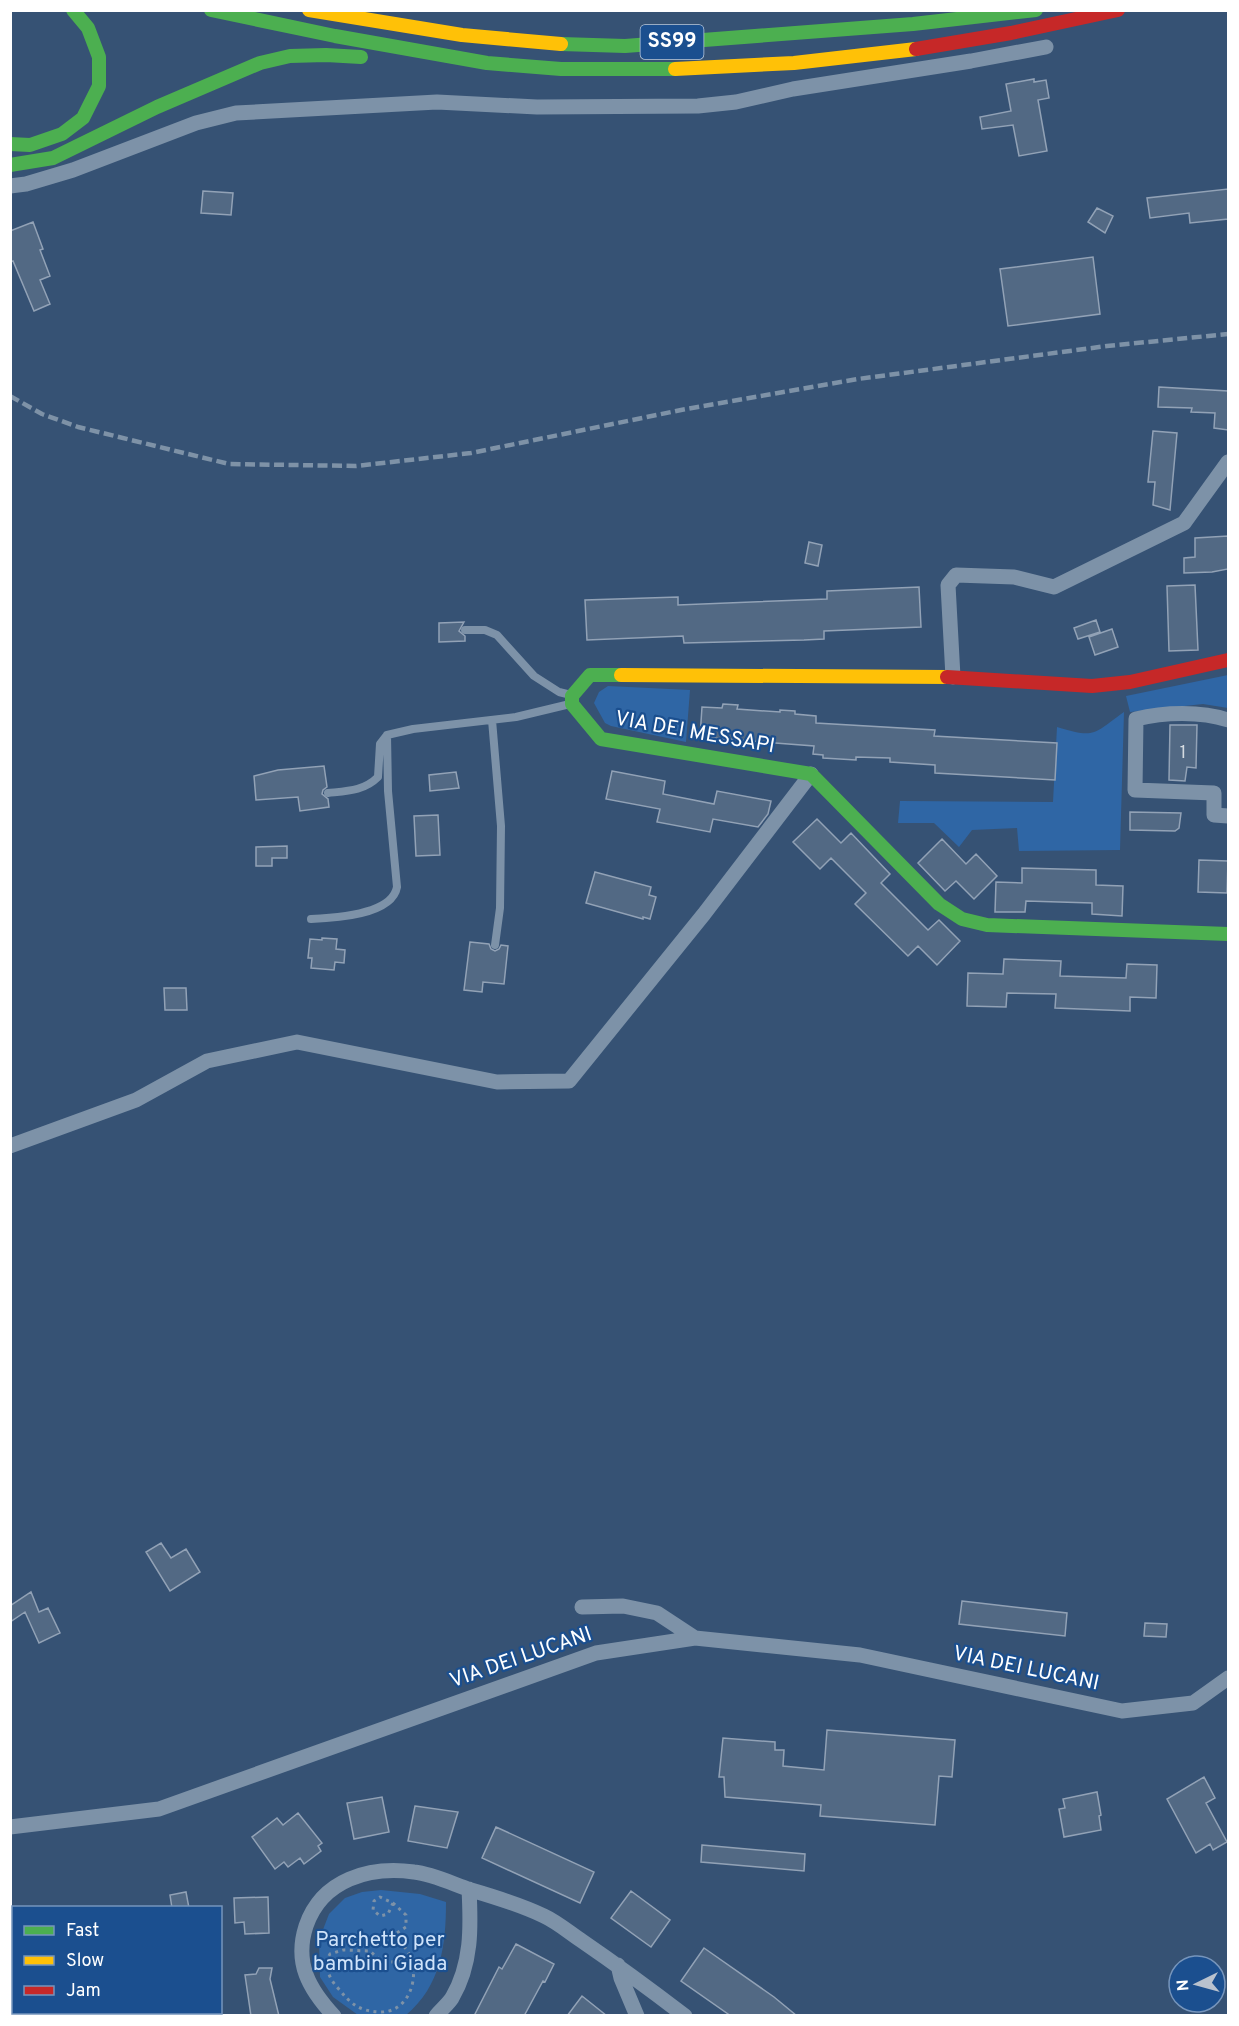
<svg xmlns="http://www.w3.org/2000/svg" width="1239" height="2026" viewBox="0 0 1239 2026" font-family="Overpass,sans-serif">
  <rect width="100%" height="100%" fill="#365274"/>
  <!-- green -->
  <path fill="#2f66a5" d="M1228,675V708L1203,704L1130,712L1126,696Z
    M608,686L690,690L686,742L611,726L605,723L594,703L599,692Z
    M1124,712L1120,850L1019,851L1017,828L972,830L959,847L934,823H898L900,801L1053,802L1057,727C1096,739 1093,734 1124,712Z
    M381,1890L420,1894L446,1902C446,1945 441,1986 406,2015H358L333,1997L320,1977L319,1940L329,1914L345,1898L362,1892Z"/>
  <!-- building -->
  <path fill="#526984" stroke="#92a2b6" stroke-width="1.5" d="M1034,79V82L1046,80L1049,98L1038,100L1047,151L1019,156L1013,125L982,129L980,117L1011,111L1006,84Z
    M1228,189V219L1190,223L1189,213L1150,218L1147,198Z
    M203,191L233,193L231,215L201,213Z
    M1097,208L1113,216L1105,233L1088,222Z
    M33,222L43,249L40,250L50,276L40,280L50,304L34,311L13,261L10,262V231Z
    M1093,257L1100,314L1008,326L1000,269Z
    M1159,387L1228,391V430L1214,428L1215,413L1191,412L1192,408L1158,407Z
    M1153,431L1177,433L1170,510L1153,505L1155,482H1148Z
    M1228,536V569L1212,572L1184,573V558L1195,557V538Z
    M809,542L822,545L818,566L805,563Z
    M1195,585L1198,650L1169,651L1167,586Z
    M919,587L921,627L824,631V639L804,640L684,643L683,636L587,640L585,600L678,597V605L827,599V591Z
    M1096,620L1100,632L1078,639L1074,628Z
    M464,622L459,631L465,636V641L439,642V623Z
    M1112,629L1118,647L1095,655L1089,637Z
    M723,704L738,705L737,709L780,712V710L795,711V714L816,716V723L935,730L934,736L1057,743L1055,780L935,773V765L890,762V758L856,757V760L823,758V755L813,754L814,746L700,737L702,707L722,708Z
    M1170,725H1197L1196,768L1187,767L1185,781L1169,780Z
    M324,766L327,787L323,790L322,794L328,799L329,807L300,811L298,797L256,800L254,776L278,770Z
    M612,771L665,781L663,794L714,804L717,791L771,801L768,814L758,827L713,819L710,832L657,822L660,809L606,799Z
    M456,772L459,788L430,791L429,775Z
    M1130,812L1181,813L1179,828L1175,831L1130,830Z
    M438,815L440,855L416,856L414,816Z
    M817,819L841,843L851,833L890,874L881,883L928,930L939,920L960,941L937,965L918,946L908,956L855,904L866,893L831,858L820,869L793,842Z
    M942,839L966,864L976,854L997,876L974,899L956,881L945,891L918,863Z
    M287,846V858H272V866H256V847Z
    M1199,860L1228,861L1227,893L1198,892Z
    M1022,868L1096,870V885L1123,886L1122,916L1092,914V903L1026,901L1025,912H995L996,882L1022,883Z
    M595,872L651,887L649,895L656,897L650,919L643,917V919L586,903Z
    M322,938L337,939L336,949L345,950L344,963L335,962L334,970L311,968L312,958H308L310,939L322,940Z
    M470,942L489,944L491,949L495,951L499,949L501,945L508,946L504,984L483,982L482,992L464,990Z
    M1004,959L1061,961L1060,976L1126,978L1127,964L1157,965L1156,998L1130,997V1011L1055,1008L1056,994L1007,993L1006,1007L967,1006L968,973L1003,974Z
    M164,988H186L187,1010H165Z
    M161,1543L171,1558L186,1549L200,1572L170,1591L146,1552Z
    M31,1592L39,1612L48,1608L60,1633L39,1643L25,1612L10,1622V1606Z
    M962,1601L1067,1613L1065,1636L959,1624Z
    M1145,1623L1167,1624L1166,1637L1144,1636Z
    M827,1730L955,1740L952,1777L939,1776L935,1825L820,1816L821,1805L725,1797L724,1777H719L723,1738L775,1742V1750H784L783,1766L824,1770Z
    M1204,1777L1215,1798L1206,1803L1227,1842L1213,1850L1210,1844L1196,1853L1167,1799Z
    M1097,1792L1101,1815L1099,1816L1101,1830L1064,1837L1059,1809L1065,1808L1063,1799Z
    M382,1797L389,1832L354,1839L347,1803Z
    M415,1806L458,1812L447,1848L408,1841Z
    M298,1813L322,1843L318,1846L321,1851L304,1864L300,1858L288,1867L284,1862L275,1869L252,1837L277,1818L283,1825Z
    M496,1827L594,1872L580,1903L482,1858Z
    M702,1845L805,1854L804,1871L701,1862Z
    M631,1891L670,1920L651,1947L611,1918Z
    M186,1892L189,1908H172L170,1895Z
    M268,1897L269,1933L245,1934L244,1922L235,1923L234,1898Z
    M516,1944L554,1964L545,1982L543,1981L524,2016H474L499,1967L502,1969Z
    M704,1948L774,1997L797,2016H731L681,1981Z
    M259,1968H272L270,1979L279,2016H251L245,1975L256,1974Z
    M582,1996L607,2016H567Z"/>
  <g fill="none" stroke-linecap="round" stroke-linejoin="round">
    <!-- path -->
    <path stroke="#7d92a8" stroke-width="3" stroke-dasharray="3 4.5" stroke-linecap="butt" d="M393,1903L388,1914L380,1916L373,1910L374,1901L380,1897L393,1903L406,1915V1927L389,1938C426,1946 420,2014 379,2012C358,2011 350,2003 337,1987C329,1978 323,1965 330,1954L343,1950L370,1951L379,1959L389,1962L412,1961"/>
    <!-- lane -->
    <path stroke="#7d92a8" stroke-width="8" d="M465,630H485L497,635L534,676L559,692L571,695
      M492,720L501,826L500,908L495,945
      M328,793C347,791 364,791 378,777L380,744L387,735L413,729L516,717L570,704
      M311,919C335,918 392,915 397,887L388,791L387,735"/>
    <!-- street -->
    <path stroke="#7d92a8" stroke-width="15" d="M10,186L26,184L73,170L196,123L236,113L437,102L537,107L698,106L736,102L793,89L971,61L1046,47
      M953,677L948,585L956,575L1014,577L1054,587L1184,523L1228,462
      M1228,720C1201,711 1164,712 1136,719L1135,790L1214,793V815L1228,816
      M10,1146L136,1100L207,1061L297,1042L497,1082L569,1081L704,914L811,774
      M582,1607L623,1606L657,1613L695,1638
      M10,1827L159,1809L596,1653L695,1638L860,1655L1122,1711L1193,1703L1228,1678
      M618,1965L621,1978L637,2016
      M334,2016C309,1989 294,1963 306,1926C322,1879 370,1866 414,1872C433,1874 453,1884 471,1890C495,1897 521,1905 544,1916C557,1922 570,1933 582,1941C617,1965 651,1990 685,2016
      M436,2016C441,2010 448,2004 452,1998C472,1964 471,1927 469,1889"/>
    <!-- fast -->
    <path stroke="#4caf50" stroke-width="14" d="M211,10L335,36L487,63L561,69H675
      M561,44L625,46L913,24L1036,10
      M10,144L30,145L62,134L83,118L99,86V57L88,28L73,10
      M10,165L53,158L157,107L260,63L290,56L326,55L361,57
      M621,675H590L572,696V704L601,739L811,774L939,904L962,919L987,925L1228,934"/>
    <!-- slow -->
    <path stroke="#ffc107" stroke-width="14" d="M309,10L462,35L561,44
      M675,69L794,63L916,49
      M621,675L947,677"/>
    <!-- jam -->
    <path stroke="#c62828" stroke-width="14" d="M916,49L1011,33L1118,10
      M947,677L1092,686L1130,682L1228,660"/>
    <!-- rail -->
    <path stroke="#7e92a7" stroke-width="4.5" stroke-dasharray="10 4.5" stroke-linecap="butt" d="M10,396L42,414L78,427L229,464L356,466L471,453L681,410L858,379L1107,346L1228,334"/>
  </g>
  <g text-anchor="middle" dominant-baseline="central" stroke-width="4.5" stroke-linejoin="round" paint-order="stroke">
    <!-- number labels -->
    <g font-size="18" fill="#d4dae0">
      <text x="1183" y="753">1</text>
    </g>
    <!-- shield labels -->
    <rect fill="#1b4f8f" stroke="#bbcadd" stroke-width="1.5" x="640.5" y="25" width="63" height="34" rx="4.5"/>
    <g font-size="20" font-weight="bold" fill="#fff">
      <text x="672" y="42">SS99</text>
    </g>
    <!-- street labels -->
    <g font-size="21" fill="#fff" stroke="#1b4f8f">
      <text transform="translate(695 733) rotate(10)">VIA DEI MESSAPI</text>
      <text transform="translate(521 1658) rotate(-19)">VIA DEI LUCANI</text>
      <text transform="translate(1026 1669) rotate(12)">VIA DEI LUCANI</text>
    </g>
    <!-- park labels -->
    <g font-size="21" fill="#cfe3fa" stroke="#1b4f8f">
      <text x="380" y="1940">Parchetto per<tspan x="380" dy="24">bambini Giada</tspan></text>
    </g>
  </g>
  <!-- border -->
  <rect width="1239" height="2026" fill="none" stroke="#ffffff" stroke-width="24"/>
  <!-- legend -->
  <rect x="12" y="1906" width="210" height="108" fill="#1b4f8f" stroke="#7695bc" stroke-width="1.5"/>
  <rect x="24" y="1926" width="30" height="9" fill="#4caf50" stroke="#7695bc" stroke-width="1.5"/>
  <text x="66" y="1936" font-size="18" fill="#ffffff">Fast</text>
  <rect x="24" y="1956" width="30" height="9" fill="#ffc107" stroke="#7695bc" stroke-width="1.5"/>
  <text x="66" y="1966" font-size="18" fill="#ffffff">Slow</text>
  <rect x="24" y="1986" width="30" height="9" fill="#c62828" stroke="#7695bc" stroke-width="1.5"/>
  <text x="66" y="1996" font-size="18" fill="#ffffff">Jam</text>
  <!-- north arrow -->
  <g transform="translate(1197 1984) rotate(265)"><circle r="28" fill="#1b4f8f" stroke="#7695bc" stroke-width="1.5"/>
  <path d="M0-4.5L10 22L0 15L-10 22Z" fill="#b9c2ce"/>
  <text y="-9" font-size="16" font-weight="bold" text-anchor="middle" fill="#ffffff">N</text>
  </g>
</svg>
